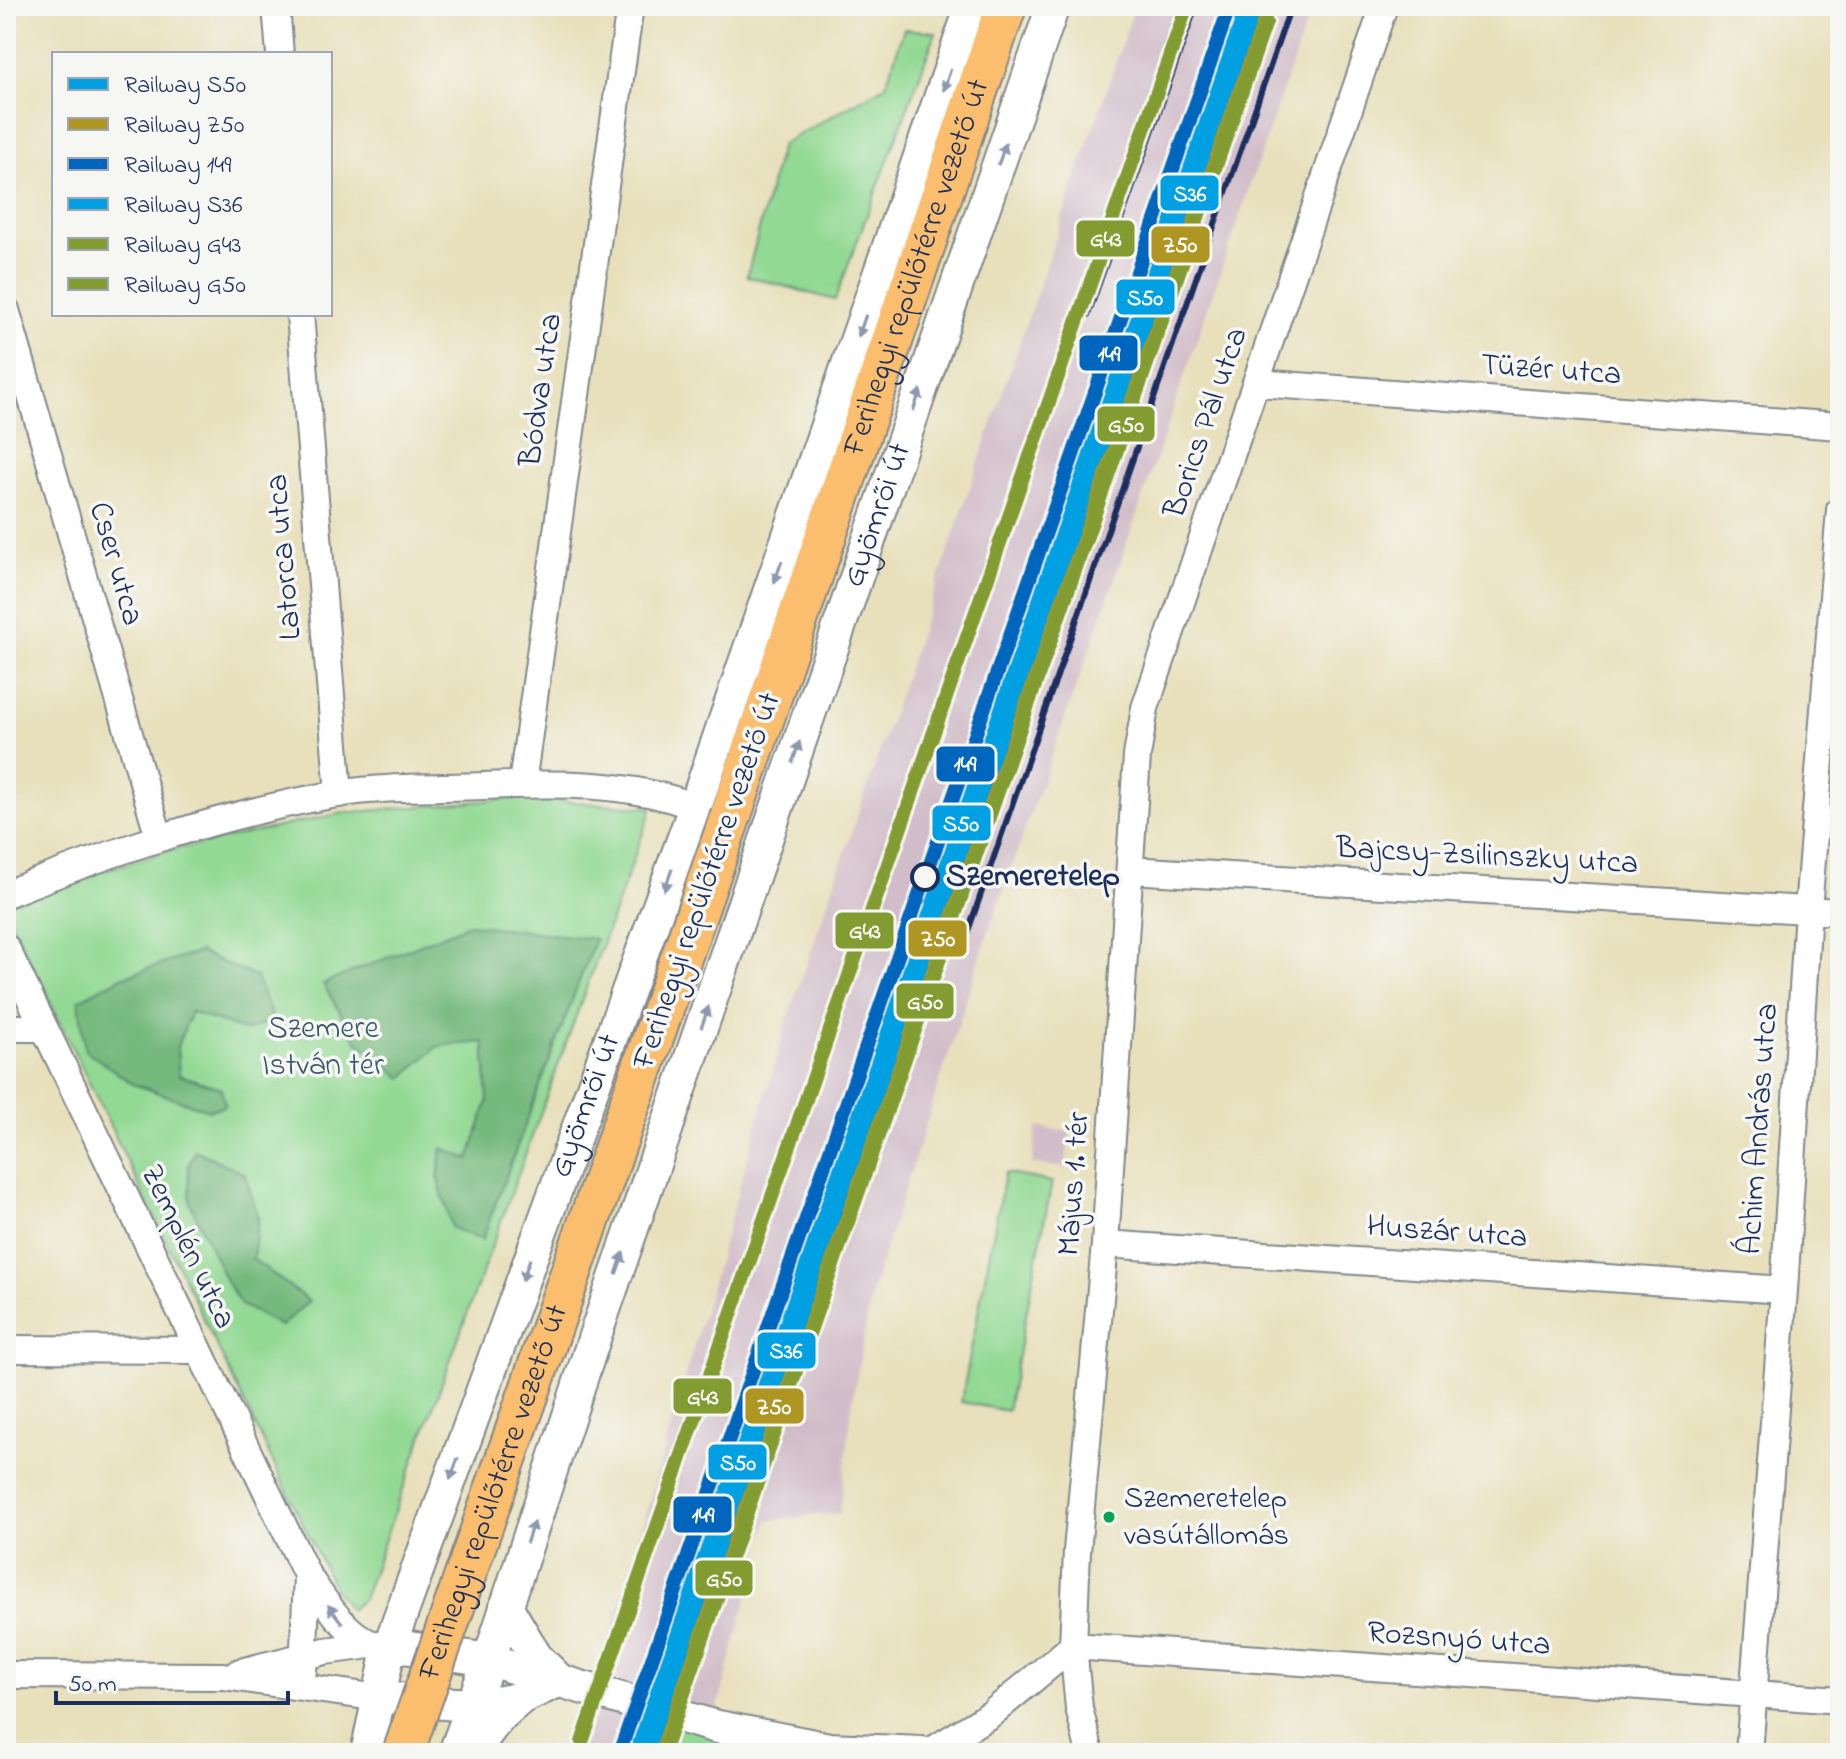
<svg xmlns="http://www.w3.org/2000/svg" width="1846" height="1759" viewBox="0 0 1846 1759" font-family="'Indie Flower',sans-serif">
  <rect width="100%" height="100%" fill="#f6f6f2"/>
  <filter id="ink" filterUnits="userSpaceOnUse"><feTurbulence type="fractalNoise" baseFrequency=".0125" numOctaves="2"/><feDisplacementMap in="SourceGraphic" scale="16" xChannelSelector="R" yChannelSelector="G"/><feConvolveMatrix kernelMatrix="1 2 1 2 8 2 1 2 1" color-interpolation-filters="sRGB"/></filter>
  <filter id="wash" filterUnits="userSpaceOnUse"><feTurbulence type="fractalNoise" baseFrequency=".006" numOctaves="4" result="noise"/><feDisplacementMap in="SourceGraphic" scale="32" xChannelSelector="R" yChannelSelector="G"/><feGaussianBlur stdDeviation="1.8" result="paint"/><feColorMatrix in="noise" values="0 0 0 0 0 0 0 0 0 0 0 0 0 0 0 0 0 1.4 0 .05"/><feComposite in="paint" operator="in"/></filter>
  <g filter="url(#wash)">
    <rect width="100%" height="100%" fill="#e8e0bb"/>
    <!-- industrial -->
    <path fill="#d1bdc9" d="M1135,6H1312L1101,618L990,927L872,1290L853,1397L840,1513L768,1520L713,1726L661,1712L648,1753H575L590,1708L787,1021Z
      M1037,1127L1070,1132L1065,1168L1032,1164Z"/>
    <!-- green -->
    <path fill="#92d993" stroke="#568478" stroke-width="2" d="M904,29L936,32L835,300L747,276L781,145L886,85Z
      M520,798L652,808L363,1599L350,1610L335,1590L6,911V905L85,876L167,851L343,813Z
      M1005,1173L1052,1182L1007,1411L961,1402Z
      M660,1711L806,1753H648Z"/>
    <!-- forest -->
    <path fill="#75b97d" stroke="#48746e" stroke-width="2" d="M469,924L595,939L482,1240L452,1228L438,1179L442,1148L469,1159L488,1101L484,1042L438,1046L402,1078L357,1041L323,984Z
      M199,952L256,977L273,1020L246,1031L191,1012L177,1047L179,1075L221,1088L225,1106L208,1110L133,1084L85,1050L79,1000L122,977Z
      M195,1150L245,1174L258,1218L253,1259L309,1301L281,1326L241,1305L227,1283L190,1203L188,1167Z"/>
  </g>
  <g filter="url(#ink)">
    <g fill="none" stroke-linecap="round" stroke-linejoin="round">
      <defs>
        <path id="minor" d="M276,6L280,54
          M6,310L159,837
          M300,314L339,794
          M1257,383L1840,426
          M522,784L630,6
          M1130,870L1840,912
          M6,894C113,851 224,813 338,794C383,786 438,788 484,786C554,783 629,781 695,807
          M6,948L307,1575C326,1602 341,1629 371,1644
          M6,1028H44
          M1105,1244L1784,1290
          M6,1349L199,1350
          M1073,1646L1840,1700
          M303,1671L307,1575
          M240,1672L325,1651L378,1644
          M6,1675L223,1676L380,1698
          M928,1753L991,1714L1073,1646
          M1090,1753L1079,1708L1073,1646L1077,1551L1105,1244L1137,756L1145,708L1384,6
          M1749,1753L1784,1290L1808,910L1840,510"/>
        <g id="tertiary">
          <path d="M506,1606L536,1657L560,1681"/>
          <path d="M390,1645L489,1660L713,1726L829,1749L922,1753"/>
          <path d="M400,1699C438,1702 481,1710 519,1698C533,1694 545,1685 560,1681"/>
          <path id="s1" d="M367,1753L390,1645L695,807L972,6"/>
          <path id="s2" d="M455,1753L489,1660L595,1336L1053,6"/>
          <path d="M472,1753L498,1718L521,1698"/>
        </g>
        <g id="primary">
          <path id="s3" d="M731,815L1006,6"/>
        </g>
      </defs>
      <!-- minor casing -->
      <use href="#minor" stroke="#82888c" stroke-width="30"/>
      <!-- tertiary casing -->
      <use href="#tertiary" stroke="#82888c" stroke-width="36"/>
      <!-- primary casing -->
      <use href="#primary" stroke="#82888c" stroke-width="44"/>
      <!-- minor -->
      <use href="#minor" stroke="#fff" stroke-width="26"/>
      <!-- tertiary -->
      <use href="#tertiary" stroke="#fff" stroke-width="32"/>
      <!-- primary -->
      <use href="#primary" stroke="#fbbd6e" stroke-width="40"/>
      <!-- rail -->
      <path stroke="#1b2f5e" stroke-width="6" d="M1088,315L1196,6
        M960,954L1291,6"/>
      <defs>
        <g id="primary-bridge">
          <path id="s4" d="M403,1753L731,815"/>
        </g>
      </defs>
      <!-- primary-bridge casing -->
      <use href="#primary-bridge" stroke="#82888c" stroke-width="44" stroke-linecap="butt"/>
      <!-- primary-bridge -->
      <use href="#primary-bridge" stroke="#fbbd6e" stroke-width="40"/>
      <defs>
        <path id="rail-1" d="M636,1753L1247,6"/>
        <path id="rail-2" d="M653,1753L1262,11"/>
        <path id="rail-3" d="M621,1748L1230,6"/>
        <path id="rail-4" d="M646,1753L1251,17"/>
        <path id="rail-5" d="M582,1742L1187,6"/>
        <path id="rail-6" d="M663,1753L1266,22"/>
      </defs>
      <!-- rail-1 casing -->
      <use href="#rail-1" stroke="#f6f6f2" stroke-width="20"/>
      <!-- rail-2 casing -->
      <use href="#rail-2" stroke="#f6f6f2" stroke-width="20"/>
      <!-- rail-3 casing -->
      <use href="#rail-3" stroke="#f6f6f2" stroke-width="20"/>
      <!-- rail-4 casing -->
      <use href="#rail-4" stroke="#f6f6f2" stroke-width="20"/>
      <!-- rail-5 casing -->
      <use href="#rail-5" stroke="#f6f6f2" stroke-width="20"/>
      <!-- rail-6 casing -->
      <use href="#rail-6" stroke="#f6f6f2" stroke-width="20"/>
      <!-- rail-1 -->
      <use href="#rail-1" stroke="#00a0e3" stroke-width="14"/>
      <!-- rail-2 -->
      <use href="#rail-2" stroke="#af9521" stroke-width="14"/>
      <!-- rail-3 -->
      <use href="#rail-3" stroke="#0065bd" stroke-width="14"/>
      <!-- rail-4 -->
      <use href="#rail-4" stroke="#00a0e3" stroke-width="14"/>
      <!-- rail-5 -->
      <use href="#rail-5" stroke="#839c32" stroke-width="14"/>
      <!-- rail-6 -->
      <use href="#rail-6" stroke="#839c32" stroke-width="14"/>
    </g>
    <!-- one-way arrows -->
    <defs><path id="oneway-solid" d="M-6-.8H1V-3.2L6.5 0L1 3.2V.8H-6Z" transform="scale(2)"/></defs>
    <g fill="#8d97ae">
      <use href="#oneway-solid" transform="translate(947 80) rotate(109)"/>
      <use href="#oneway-solid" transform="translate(1002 154) rotate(-71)"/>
      <use href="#oneway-solid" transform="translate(862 326) rotate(109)"/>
      <use href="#oneway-solid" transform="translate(917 400) rotate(-71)"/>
      <use href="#oneway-solid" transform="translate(778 572) rotate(109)"/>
      <use href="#oneway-solid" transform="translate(796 752) rotate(-71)"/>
      <use href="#oneway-solid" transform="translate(668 880) rotate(110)"/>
      <use href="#oneway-solid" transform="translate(705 1017) rotate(-71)"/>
      <use href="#oneway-solid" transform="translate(620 1263) rotate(-71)"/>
      <use href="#oneway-solid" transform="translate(526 1270) rotate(110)"/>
      <use href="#oneway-solid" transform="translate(454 1469) rotate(110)"/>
      <use href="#oneway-solid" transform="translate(530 1532) rotate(-72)"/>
      <use href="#oneway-solid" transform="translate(335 1614) rotate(-128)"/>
    </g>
  </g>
  <!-- markers -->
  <circle fill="#f6f6f2" stroke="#1b2f5e" stroke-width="4" cx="925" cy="877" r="13"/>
  <circle fill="#00a651" stroke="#f6f6f2" stroke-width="3" cx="1109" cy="1517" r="7"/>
  <g text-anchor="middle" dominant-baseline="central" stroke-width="7" stroke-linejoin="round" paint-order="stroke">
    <!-- bus labels -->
    <g font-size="30" fill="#1b2f5e" stroke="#f6f6f2" text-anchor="start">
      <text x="1124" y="1500">Szemeretelep<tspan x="1124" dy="37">vasútállomás</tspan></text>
    </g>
    <!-- street labels -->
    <g font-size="32" fill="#1b2f5e" stroke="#f6f6f2">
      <text stroke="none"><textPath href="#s3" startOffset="578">Ferihegyi repülőtérre vezető út</textPath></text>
      <text transform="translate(1551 371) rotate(4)">Tüzér utca</text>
      <text transform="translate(542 390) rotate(-82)">Bódva utca</text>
      <text transform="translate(1207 423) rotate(-71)">Borics Pál utca</text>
      <text stroke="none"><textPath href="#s2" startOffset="1308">Gyömrői út</textPath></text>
      <text transform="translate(285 557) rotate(-95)">Latorca utca</text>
      <text transform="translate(115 564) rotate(74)">Cser utca</text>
      <text transform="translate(1487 857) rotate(3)">Bajcsy-Zsilinszky utca</text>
      <text transform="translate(708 881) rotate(-71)">Ferihegyi repülőtérre vezető út</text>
      <text stroke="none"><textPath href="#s1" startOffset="684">Gyömrői út</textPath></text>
      <text transform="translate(1760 1129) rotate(-86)">Áchim András utca</text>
      <text transform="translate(1075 1184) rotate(-86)">Május 1. tér</text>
      <text transform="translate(1447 1233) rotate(4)">Huszár utca</text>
      <text transform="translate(187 1247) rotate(64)">Zemplén utca</text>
      <text stroke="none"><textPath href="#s4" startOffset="276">Ferihegyi repülőtérre vezető út</textPath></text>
      <text transform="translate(1459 1640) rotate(4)">Rozsnyó utca</text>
    </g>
    <!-- stop labels -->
    <g font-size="32" font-weight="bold" fill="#1b2f5e" stroke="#f6f6f2" text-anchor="start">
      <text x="946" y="877">Szemeretelep</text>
    </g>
    <!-- park labels -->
    <g font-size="32" fill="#395a6b" stroke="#f6f6f2">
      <text x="323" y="1029">Szemere<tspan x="323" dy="37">István tér</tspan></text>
    </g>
  </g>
  <g stroke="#f6f6f2" stroke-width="3">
    <rect x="1159" y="174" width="61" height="38" rx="8" fill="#00a0e3"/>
    <rect x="1075" y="219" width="61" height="39" rx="8" fill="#839c32"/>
    <rect x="1150" y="225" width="61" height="39" rx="8" fill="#af9521"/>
    <rect x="1115" y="278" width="61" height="38" rx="8" fill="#00a0e3"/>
    <rect x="1078" y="334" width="61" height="38" rx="8" fill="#0065bd"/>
    <rect x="1096" y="405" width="60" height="38" rx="8" fill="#839c32"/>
    <rect x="935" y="745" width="61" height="38" rx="8" fill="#0065bd"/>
    <rect x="931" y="804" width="61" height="38" rx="8" fill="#00a0e3"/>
    <rect x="834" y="911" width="61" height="39" rx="8" fill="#839c32"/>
    <rect x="907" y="919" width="61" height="39" rx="8" fill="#af9521"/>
    <rect x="895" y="982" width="60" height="38" rx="8" fill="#839c32"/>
    <rect x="756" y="1331" width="61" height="39" rx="8" fill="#00a0e3"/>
    <rect x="672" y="1377" width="61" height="38" rx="8" fill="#839c32"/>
    <rect x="744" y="1387" width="61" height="38" rx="8" fill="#af9521"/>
    <rect x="707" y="1443" width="61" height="38" rx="8" fill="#00a0e3"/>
    <rect x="672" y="1495" width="61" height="39" rx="8" fill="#0065bd"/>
    <rect x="694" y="1559" width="60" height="38" rx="8" fill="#839c32"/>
  </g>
  <g font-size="22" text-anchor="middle" font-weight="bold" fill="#fff">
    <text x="1190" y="201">S36</text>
    <text x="1106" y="246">G43</text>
    <text x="1180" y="252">Z50</text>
    <text x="1145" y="305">S50</text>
    <text x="1109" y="361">149</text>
    <text x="1126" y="432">G50</text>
    <text x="965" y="771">149</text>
    <text x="961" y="831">S50</text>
    <text x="865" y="938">G43</text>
    <text x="938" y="946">Z50</text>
    <text x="925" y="1009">G50</text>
    <text x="786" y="1358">S36</text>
    <text x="703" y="1404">G43</text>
    <text x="774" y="1414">Z50</text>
    <text x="738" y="1470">S50</text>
    <text x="703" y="1522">149</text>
    <text x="724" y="1586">G50</text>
  </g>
  <!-- margin -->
  <rect width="1846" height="1759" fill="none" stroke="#f6f6f2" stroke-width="32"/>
  <!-- legend -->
  <rect x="52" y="52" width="280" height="264" fill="#f6f6f2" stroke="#9ea6b7" stroke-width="2"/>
  <rect x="68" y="78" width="40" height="12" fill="#00a0e3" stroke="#9ea6b7" stroke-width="2"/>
  <text x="124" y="92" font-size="24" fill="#1b2f5e">Railway S50</text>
  <rect x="68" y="118" width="40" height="12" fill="#af9521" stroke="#9ea6b7" stroke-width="2"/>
  <text x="124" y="132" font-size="24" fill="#1b2f5e">Railway Z50</text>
  <rect x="68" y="158" width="40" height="12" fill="#0065bd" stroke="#9ea6b7" stroke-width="2"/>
  <text x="124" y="172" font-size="24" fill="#1b2f5e">Railway 149</text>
  <rect x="68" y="198" width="40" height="12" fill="#00a0e3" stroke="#9ea6b7" stroke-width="2"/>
  <text x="124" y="212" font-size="24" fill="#1b2f5e">Railway S36</text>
  <rect x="68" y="238" width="40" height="12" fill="#839c32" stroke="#9ea6b7" stroke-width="2"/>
  <text x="124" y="252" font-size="24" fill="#1b2f5e">Railway G43</text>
  <rect x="68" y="278" width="40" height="12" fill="#839c32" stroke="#9ea6b7" stroke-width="2"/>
  <text x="124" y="292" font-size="24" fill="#1b2f5e">Railway G50</text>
  <!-- scale -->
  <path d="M56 1691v12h232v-12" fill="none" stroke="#1b2f5e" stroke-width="4"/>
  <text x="68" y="1691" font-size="24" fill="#1b2f5e" stroke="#f6f6f2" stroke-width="6" paint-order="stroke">50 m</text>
</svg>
